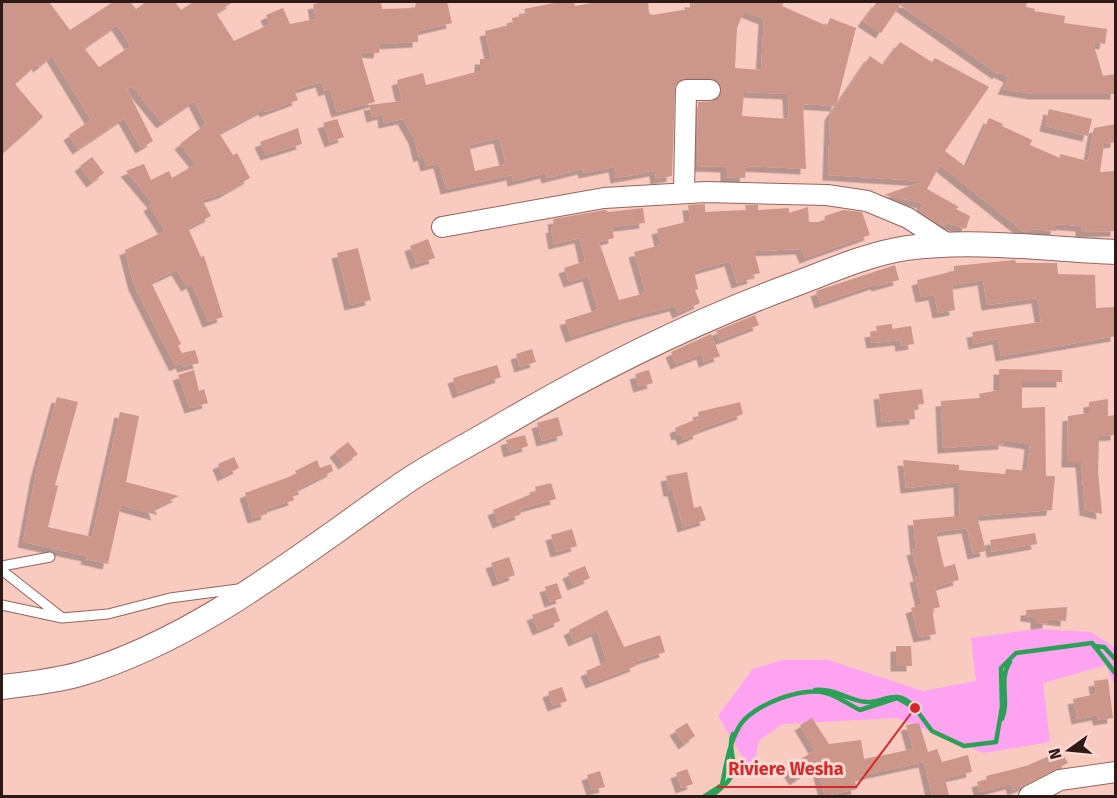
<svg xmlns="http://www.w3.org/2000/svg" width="1117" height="798" viewBox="0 0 1117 798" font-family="'Fira Sans',sans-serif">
  <defs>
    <filter id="shadow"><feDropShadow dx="-5.5" dy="5.5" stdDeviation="0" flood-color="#0004"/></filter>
  </defs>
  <rect width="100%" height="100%" fill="#f8cac0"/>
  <!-- green -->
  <path fill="#fda3f1" d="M1037,629L1091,632L1115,648V687L1106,665L1043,683L1050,742L984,753L897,718L782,724L759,741L752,773L718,716L753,669L783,660H828L923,691L976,681L971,638Z"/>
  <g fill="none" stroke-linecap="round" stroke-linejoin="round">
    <!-- stream -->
    <path stroke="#2da058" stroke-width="4.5" d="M1094,646L1104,647L1116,660
      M815,690C835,688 849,701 867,702C884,702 897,689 912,705
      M1002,719C1010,700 998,680 1010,662
      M705,796L722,785C726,765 729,744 739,727C751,705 803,686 826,693C838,696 849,705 860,710L897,698L915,708L932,731L964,746L996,742L1002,707L1001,668L1016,653L1092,643L1116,674
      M712,796C717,791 725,786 729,780C740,765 726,748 733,734"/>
  </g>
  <!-- building -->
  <path fill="#cc968b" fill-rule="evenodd" filter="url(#shadow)" d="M2,2H49L70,30L113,2H130L136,9L146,2H175L181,10L193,2H233L216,13L234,41L270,24L266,15L283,8L290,24L316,19L313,4L326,2H381L382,9L415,8L416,2H447L452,23L418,31V42L380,44L379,53L360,52L375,102L337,112L330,89L324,91L321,82L294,90L298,100L265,112L264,109L219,133L233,155L237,153L250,178L224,193L202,200L211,216L188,228L201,257L204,256L223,317L208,322L192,283L187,286L177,270L151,282L181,344L178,346L182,353L195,350L199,363L183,367L181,363L175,366L134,285L125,250L165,231L149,206L153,203L126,171L144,164L151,180L169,171L172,178L196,164L180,144L206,124L194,101L162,123L132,86L127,89L153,141L141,148L124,118L78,149L69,135L91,120L52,56L39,67L37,64L15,84L43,117L2,154ZM117,25L131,46L99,67L84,48Z
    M559,2H574L575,6L597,2H648L649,13L652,15L690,9V2H784L782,6L827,26L830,18L856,28L836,106L803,104L806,169L746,166L745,178L726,177V167L697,166L698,102L715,101L722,91L720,84L710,78H685L675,84L672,176L656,179L655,171L616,178L614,167L584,173L583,169L547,178L546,173L513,181L512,175L446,189L439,163L426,166L423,155L419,157L414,138L403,119L384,123L383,114L372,117L369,105L402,101L397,80L423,73L426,85L480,71V59H491L485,31L513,24L512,18L526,15L524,9ZM744,11L764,19L761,70L735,68L737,28ZM744,92L788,94L789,119L742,116ZM499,138L506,164L475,171L469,145Z
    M877,2H1027L1026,7L1035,9L1034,11L1065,16L1064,23L1107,29L1105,44L1093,42L1103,76L1116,74V94H1034L1003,89L1009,77L999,72L998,74L900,5L881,33L863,21Z
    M900,42L932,62L935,58L989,87L945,151L966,167L989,118L1003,124L1002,126L1032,140L1030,145L1060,158V154L1088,161L1094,128L1116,124V142L1104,144L1100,172L1116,171V231L1081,232V226L1056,224V231L1030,229L1028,232H1024L940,165L927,189L959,207L956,209L970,216L966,229L947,223L945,227L931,219L919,211L923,203L884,195L924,181L828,175L830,115L870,56L883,65Z
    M1049,109L1092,119L1088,136L1045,126Z
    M337,119L344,137L330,142L323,123Z
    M298,128L302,144L266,155L260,142Z
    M92,157L104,173L92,182L80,166Z
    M705,204V212L746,210L745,205H758V210L789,208V213L808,207L809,222H824L825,216L843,210L862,212L870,235L805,258L801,249L754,251L760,273L752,275L753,278L737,283L730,261L694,271L698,289L695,290L700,303L678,313L675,306L632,317L571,337L565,320L598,310L588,276L569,282L564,268L585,261L580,238L554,244L551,228L554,227L553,219L605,210L609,212L643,208L645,223L612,227L614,238L599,242L619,300L646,293L634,252L661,245L657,229L690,221L688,205Z
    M428,239L435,258L416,264L410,246Z
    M358,248L371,300L350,305L337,253Z
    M1015,260L1016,263H1057L1058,274L1095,275L1096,308L1116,307V336L1001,356L998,339L974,344L972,332L1041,322L1037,298L987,305L983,280L952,285L955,310L938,313L934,295L921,297L917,280L954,271V266Z
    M895,265L899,280L877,286L876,284L820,303L816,291Z
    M755,315L759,325L720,340L716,331Z
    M892,324V329L911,326L914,344L901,346L900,340L872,343L870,332L877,331L876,326Z
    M711,334L720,356L704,362L702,354L676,364L671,352Z
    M532,349L536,362L520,367L516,354Z
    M497,365L501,377L458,393L453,378Z
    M999,369L1062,370V382H1022V408L1045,407L1046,476H1055L1052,510L977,516L986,551L973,554L967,528L936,532L944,567L955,564L959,580L935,587L940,607L932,609L936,634L919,637L911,608L920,605V598L915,577L919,576L912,550L916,549L913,520L960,516L959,482L906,488L903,460L959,465V470L1005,474L1006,469L1027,471L1030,444L1004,440V444L943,448L941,401L980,398L979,394L999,390Z
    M194,370L199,391L204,389L208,403L190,408L178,375Z
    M649,370L653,383L639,387L635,374Z
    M922,389L924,404L914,405L915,419L882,422L879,394Z
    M57,397L78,402L55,485L58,486L48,527L92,537L120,412L139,416L126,482L179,496L154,508L157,515L121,505L108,564L86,559L87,556L23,542L36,473Z
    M1108,399V416L1116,415V435L1099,436L1098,472L1102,514L1085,510L1081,462H1067L1068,416L1089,413V402Z
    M740,402L743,414L698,430L699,433L683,440L681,434L677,435L675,428L699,418L698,412Z
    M558,417L563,435L542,441L537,423Z
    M525,435L528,446L509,452L506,440Z
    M348,442L358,454L344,464L335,452Z
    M234,457L239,468L223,476L218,464Z
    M317,460L320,468L331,464L333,471L297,489L299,495L293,496L294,500L266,509L267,514L253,518L245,493L297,474L295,471Z
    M687,472L694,508L701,506L706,520L683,527L673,491H669L666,476Z
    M551,483L556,499L519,509L521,514L498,523L493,510L536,492L535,487Z
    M572,529L577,546L556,552L551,535Z
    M1035,533L1037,544L992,552L990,540Z
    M509,557L515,575L498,581L491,563Z
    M585,566L590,578L573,585L568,573Z
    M557,583L562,598L550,602L545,587Z
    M555,607L560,621L538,630L532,615Z
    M1067,607L1066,621L1048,619V623L1036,624V617L1026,616V610Z
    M607,610L624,647L660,635L665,652L634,662L636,666L591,683L586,671L607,662L597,631L574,641L569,630Z
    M896,646H911L912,666H896Z
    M1108,679L1113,718L1099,720L1097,715L1077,719L1073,699L1096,694L1094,681Z
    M562,687L567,701L553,706L548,692Z
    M812,718L829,744L861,740L864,759L913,749L906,725L919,723L928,752L937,749L942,762L968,755L972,772L945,778L949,796H932L924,762L860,776L861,780L855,781L857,789L825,796L817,765L795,780L787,768L815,750L800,725Z
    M687,723L695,736L684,744L675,730Z
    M1061,751L1068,763L1021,787L1013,790L1011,784L980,792L977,782L987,779L986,776L1026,766Z
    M687,769L693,784L681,788L676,773Z
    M600,771L605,787L592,790L587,775Z"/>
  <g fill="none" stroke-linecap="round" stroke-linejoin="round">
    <defs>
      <path id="service" d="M50,557L2,566L4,572L60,616
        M2,605L62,618L108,614L170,598L238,589"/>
      <path id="minor" d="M684,192L686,90H710
        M442,227L604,198L706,192L827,195L867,201L908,218L949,245
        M1029,796L1060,780L1116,772"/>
      <path id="tertiary" d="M2,687C28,684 55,681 80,674C201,638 305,551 407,481C434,463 464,447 492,431C588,374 685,325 790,286C828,272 867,254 907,248C973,239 1048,249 1116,252"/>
    </defs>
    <!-- service casing -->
    <use href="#service" stroke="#96645a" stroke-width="11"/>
    <!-- minor casing -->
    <use href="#minor" stroke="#96645a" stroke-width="22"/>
    <!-- tertiary casing -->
    <use href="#tertiary" stroke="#96645a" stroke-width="26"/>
    <!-- service -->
    <use href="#service" stroke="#fff" stroke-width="9"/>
    <!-- minor -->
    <use href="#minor" stroke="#fff" stroke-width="20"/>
    <!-- tertiary -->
    <use href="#tertiary" stroke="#fff" stroke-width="24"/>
  </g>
  <!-- callouts -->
  <path fill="none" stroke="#d62828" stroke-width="2" d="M915 708L856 787H717"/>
  <circle fill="#d62828" stroke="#fddad3" stroke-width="2" cx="915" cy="708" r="6"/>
  <g font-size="18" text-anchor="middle" font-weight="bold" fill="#d62828" stroke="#fddad3" stroke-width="6" stroke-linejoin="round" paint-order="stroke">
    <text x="786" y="775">Riviere Wesha</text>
  </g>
  <!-- border -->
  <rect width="1117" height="798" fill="none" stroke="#2d1915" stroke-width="6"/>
  <!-- north arrow -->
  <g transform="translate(1069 750) rotate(255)" stroke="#fddad3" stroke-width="4.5" paint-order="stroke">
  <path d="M0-4.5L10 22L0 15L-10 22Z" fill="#2d1915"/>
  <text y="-9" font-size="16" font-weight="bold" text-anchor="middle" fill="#2d1915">N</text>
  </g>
</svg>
